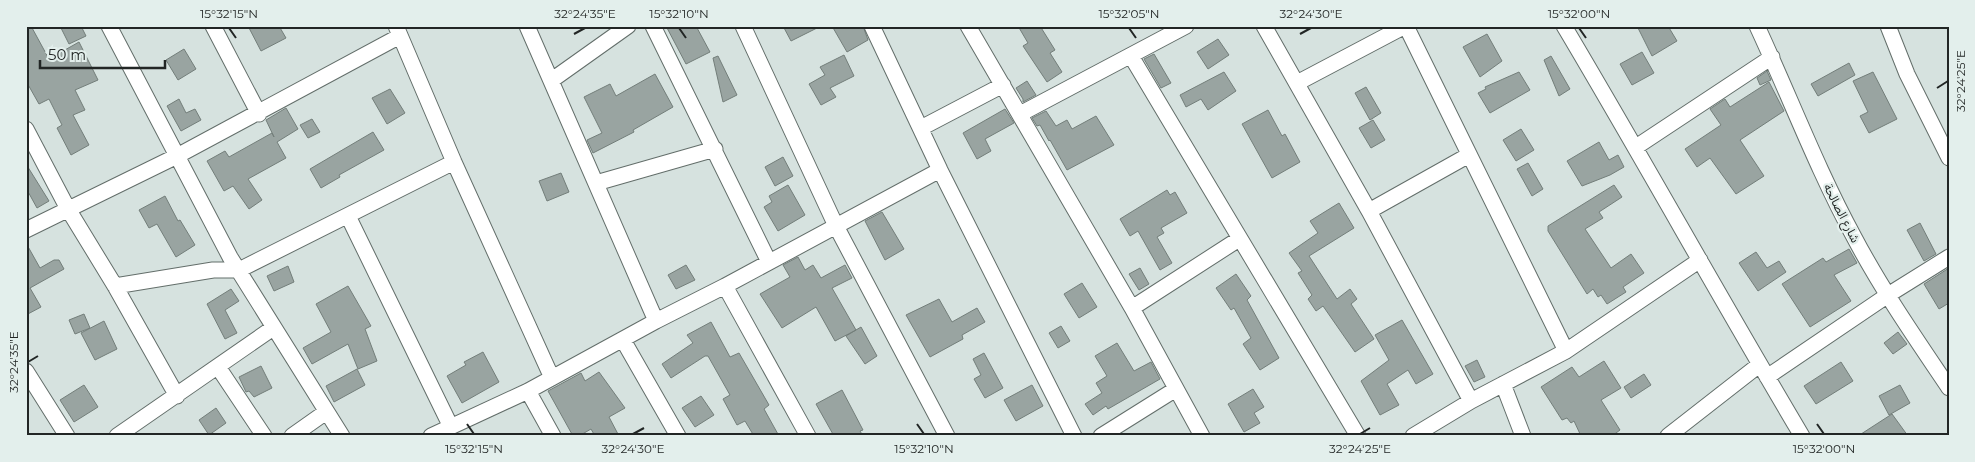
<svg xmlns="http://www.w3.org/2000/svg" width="1975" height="462" viewBox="0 0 1975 462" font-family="Montserrat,'Noto Sans Arabic',sans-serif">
  <rect width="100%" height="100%" fill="#d6e2df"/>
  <!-- building -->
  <path fill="#99a4a1" stroke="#737e7a" d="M26,26H31L49,59L79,42L98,80L75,90L85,110L73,115L89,145L71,155L57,128L62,125L49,99L39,104L26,81Z
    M60,26H81L86,36L69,44Z
    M248,26H279L286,38L261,51Z
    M666,26H696L710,52L686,64Z
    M783,26H821L791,41Z
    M832,26H863L868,40L847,52Z
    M1018,26H1040L1055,50L1050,53L1062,72L1047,82L1023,46L1028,43Z
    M1637,26H1668L1677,41L1652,56Z
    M1487,34L1502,61L1480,77L1463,47Z
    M1218,39L1229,55L1208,69L1197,52Z
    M184,49L196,69L178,80L166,60Z
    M1642,52L1654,73L1632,85L1620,64Z
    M1154,54L1171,83L1161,88L1144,59Z
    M844,55L854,76L830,88L836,97L821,105L809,84L825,75L820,67Z
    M718,56L737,95L723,102L713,58Z
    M1551,56L1570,89L1559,96L1544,60Z
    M1849,63L1855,75L1818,96L1811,84Z
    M1767,71L1771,80L1760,85L1757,78Z
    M1224,72L1236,91L1208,110L1201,99L1186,107L1180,95Z
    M1519,72L1530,90L1490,113L1478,93L1486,89L1485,87Z
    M1873,72L1897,119L1869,133L1860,116L1868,112L1853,81Z
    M655,74L673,107L633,130L634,132L593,153L587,140L602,133L584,97L610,84L616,96Z
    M1027,81L1036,95L1023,102V99L1016,88Z
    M1769,82L1784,111L1740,140L1764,176L1736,194L1710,158L1697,167L1685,149L1721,125L1710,109L1725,99L1730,107Z
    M1366,87L1381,113L1370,120L1355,93Z
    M390,89L405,113L387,124L372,98Z
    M179,99L186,113L195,109L201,120L181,131L167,106Z
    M286,108L298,129L277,142L286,158L248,179L262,200L249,209L233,186L224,191L207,161L225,151L229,157L272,133L274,137L266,120Z
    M1005,109L1014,123L985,139L991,151L977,159L963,133Z
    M1268,110L1282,136L1285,134L1300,162L1272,178L1242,124Z
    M1046,111L1056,126L1067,120L1072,129L1096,116L1114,145L1067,170L1050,140L1049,141L1040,125L1037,126L1032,118Z
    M312,119L320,132L308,138L300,125Z
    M1373,120L1385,140L1371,148L1359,128Z
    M1521,129L1534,150L1516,161L1503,140Z
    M373,132L384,150L339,175L340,177L321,188L310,169Z
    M1599,142L1609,160L1618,155L1624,167L1610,175L1582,186L1567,161Z
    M783,157L793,176L775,186L765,167Z
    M1528,163L1543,189L1532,196L1517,169Z
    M26,164L49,201L37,208L26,188Z
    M561,173L569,192L547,201L539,181Z
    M788,185L805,215L778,231L764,207L772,202L769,196Z
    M1614,185L1622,197L1599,212L1603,218L1585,229L1611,268L1631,254L1644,273L1623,287L1626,292L1607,304L1601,295L1598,297L1593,289L1587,294L1548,231V226Z
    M1167,190L1170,195L1175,192L1187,213L1161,228L1164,233L1157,237L1172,263L1160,270L1138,231L1130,236L1120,219Z
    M165,196L178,221L180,220L195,245L176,257L157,224L149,228L139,210Z
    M1339,203L1354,228L1309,256L1337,299L1350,289L1357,299L1351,304L1374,339L1355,352L1323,306L1316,311L1308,299L1312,295L1298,273L1302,271L1289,253L1318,233L1310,221Z
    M882,212L904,249L885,260L865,221Z
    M1920,223L1936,254L1924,261L1907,230Z
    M26,243L40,268L54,260H59L64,269L30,288L41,307L26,315Z
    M1849,249L1857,263L1834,275L1851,301L1810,327L1782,284L1823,258L1826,262Z
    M1756,252L1767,268L1779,261L1786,272L1758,291L1739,263Z
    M798,257L805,270L813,265L821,278L845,265L852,278L832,288L856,330L835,341L816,307L782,328L760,294L790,277L783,265Z
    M686,265L695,280L676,289L668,275Z
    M288,266L294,282L274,291L267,276Z
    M1140,268L1149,284L1139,290L1129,274Z
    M1949,268V303L1939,309L1924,284Z
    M1236,274L1251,296L1247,300L1279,358L1260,370L1243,344L1251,338L1234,308L1231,310L1216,288Z
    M1082,283L1097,307L1079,318L1064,294Z
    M348,286L371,326L365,329L377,361L358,369L348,344L312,364L303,348L331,332L316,304Z
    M231,289L239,301L225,310L237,333L225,339L207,304Z
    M939,299L952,322L977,308L985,322L962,335L963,339L930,357L906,315Z
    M84,314L90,328L75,334L69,320Z
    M1402,320L1433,374L1416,384L1408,370L1387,384L1399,405L1380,415L1361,381L1389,360L1375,335Z
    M104,321L117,349L95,360L81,333Z
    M711,322L730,357L739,353L769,405L764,409L779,436H754L745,421L737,425L723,399L730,395L708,356H705L671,378L662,364L693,343L687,335Z
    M1061,326L1070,341L1058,348L1049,333Z
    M861,327L877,356L865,364L846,336Z
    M1898,332L1907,344L1893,354L1884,343Z
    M1117,343L1134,371L1151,362L1160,379L1108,409L1106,406L1093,415L1085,404L1102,393L1096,383L1107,376L1095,356Z
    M483,352L499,382L462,403L447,376L466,365L464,362Z
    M984,353L1003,388L985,398L974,379L981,375L973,359Z
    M1477,360L1485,377L1474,382L1465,366Z
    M1604,361L1621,388L1601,400L1620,430L1612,436H1581L1574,421L1571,423L1567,418L1562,420L1541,387L1572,367L1579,377Z
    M1841,362L1853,381L1816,404L1804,386Z
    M261,366L272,388L254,397L249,391L246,392L239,377Z
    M357,369L365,385L334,402L326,386Z
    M599,372L625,408L609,417L619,436H595L591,429L579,436H573L548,391L581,373L585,381Z
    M1644,374L1651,385L1631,398L1624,387Z
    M84,385L98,407L74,422L60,400Z
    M1032,385L1043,406L1016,421L1004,400Z
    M1900,385L1910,403L1889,415L1879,396Z
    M1253,389L1264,407L1254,413L1260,423L1244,432L1228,404Z
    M842,390L863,430L860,431L863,436H834L816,404Z
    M701,396L714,415L695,427L682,408Z
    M216,408L226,423L209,435L199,420Z
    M1892,414L1908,436H1858Z"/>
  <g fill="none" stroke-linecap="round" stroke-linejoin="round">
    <defs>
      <path id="street" d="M109,26L230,257L342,436
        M213,26L259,114
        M396,26L454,162L552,378
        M527,26L656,321
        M653,26L769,262
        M743,26L836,226L947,436
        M872,26L940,170L1074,436
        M968,26L1132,308L1202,436
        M1264,26L1369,211L1469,155
        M1406,26L1566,351
        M1564,26C1645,162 1721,300 1802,436
        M1757,26C1790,97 1817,169 1854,237C1882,290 1916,339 1949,388
        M1888,26L1907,74L1949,158
        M1131,56L1358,436
        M552,80L628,26
        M1297,83L1405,26
        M1020,114L1186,26
        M921,128L1003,85
        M26,129L68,209L115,286L177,396
        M1636,147L1772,57
        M596,183L715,149
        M1369,211L1471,401
        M348,216L451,427
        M26,230L177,156L400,36
        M115,286L213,270H239L454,162
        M725,286L808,436
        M1132,308L1239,239
        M623,340L678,436
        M218,367L264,436
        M26,371L67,436
        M1767,377L1888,295L1949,257
        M1503,384L1523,436
        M528,391L553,436
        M117,436L273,328
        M292,436L326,412
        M431,436L528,391L656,321L725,286L940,170
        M1101,436L1176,389
        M1413,436L1471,401L1566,351L1700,260
        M1668,436L1759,365"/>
    </defs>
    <!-- street casing -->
    <use href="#street" stroke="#636e6a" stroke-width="17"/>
    <!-- street -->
    <use href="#street" stroke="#fff" stroke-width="15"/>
  </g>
  <!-- ticks -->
  <path fill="none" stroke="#222625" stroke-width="2" d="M229,28L236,38M679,28L686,38M1129,28L1136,38M1579,28L1586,38M574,34L585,28M1300,34L1311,28M1937,88L1948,81M28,362L38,356M467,424L474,434M917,424L924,434M1817,424L1824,434M633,434L644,428M1360,434L1370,428"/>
  <g text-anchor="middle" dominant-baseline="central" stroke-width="4.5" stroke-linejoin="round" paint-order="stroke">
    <!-- street labels -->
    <g font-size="12" fill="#222625" stroke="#e3efec">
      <text transform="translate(1842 213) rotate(63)">شارع الصالحة</text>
    </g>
  </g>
  <!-- border -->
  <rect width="1975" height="462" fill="none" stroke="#e3efec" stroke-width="55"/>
  <!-- scale -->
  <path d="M40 60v8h125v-8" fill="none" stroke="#222625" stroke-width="2.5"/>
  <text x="48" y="60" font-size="15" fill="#222625" stroke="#e3efec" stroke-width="4" paint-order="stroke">50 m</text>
  <rect x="28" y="28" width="1920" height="406" fill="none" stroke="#222625" stroke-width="2"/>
  <g font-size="12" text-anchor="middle" fill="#222625">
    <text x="229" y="18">15°32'15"N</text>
    <text x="585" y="18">32°24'35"E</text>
    <text x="679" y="18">15°32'10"N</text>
    <text x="1129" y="18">15°32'05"N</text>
    <text x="1311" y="18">32°24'30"E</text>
    <text x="1579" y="18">15°32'00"N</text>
    <text transform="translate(1961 81) rotate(-90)" y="4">32°24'25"E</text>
    <text transform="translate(14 362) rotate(-90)" y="4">32°24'35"E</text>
    <text x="474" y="453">15°32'15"N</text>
    <text x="633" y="453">32°24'30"E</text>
    <text x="924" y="453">15°32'10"N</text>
    <text x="1360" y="453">32°24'25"E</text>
    <text x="1824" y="453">15°32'00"N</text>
  </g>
</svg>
